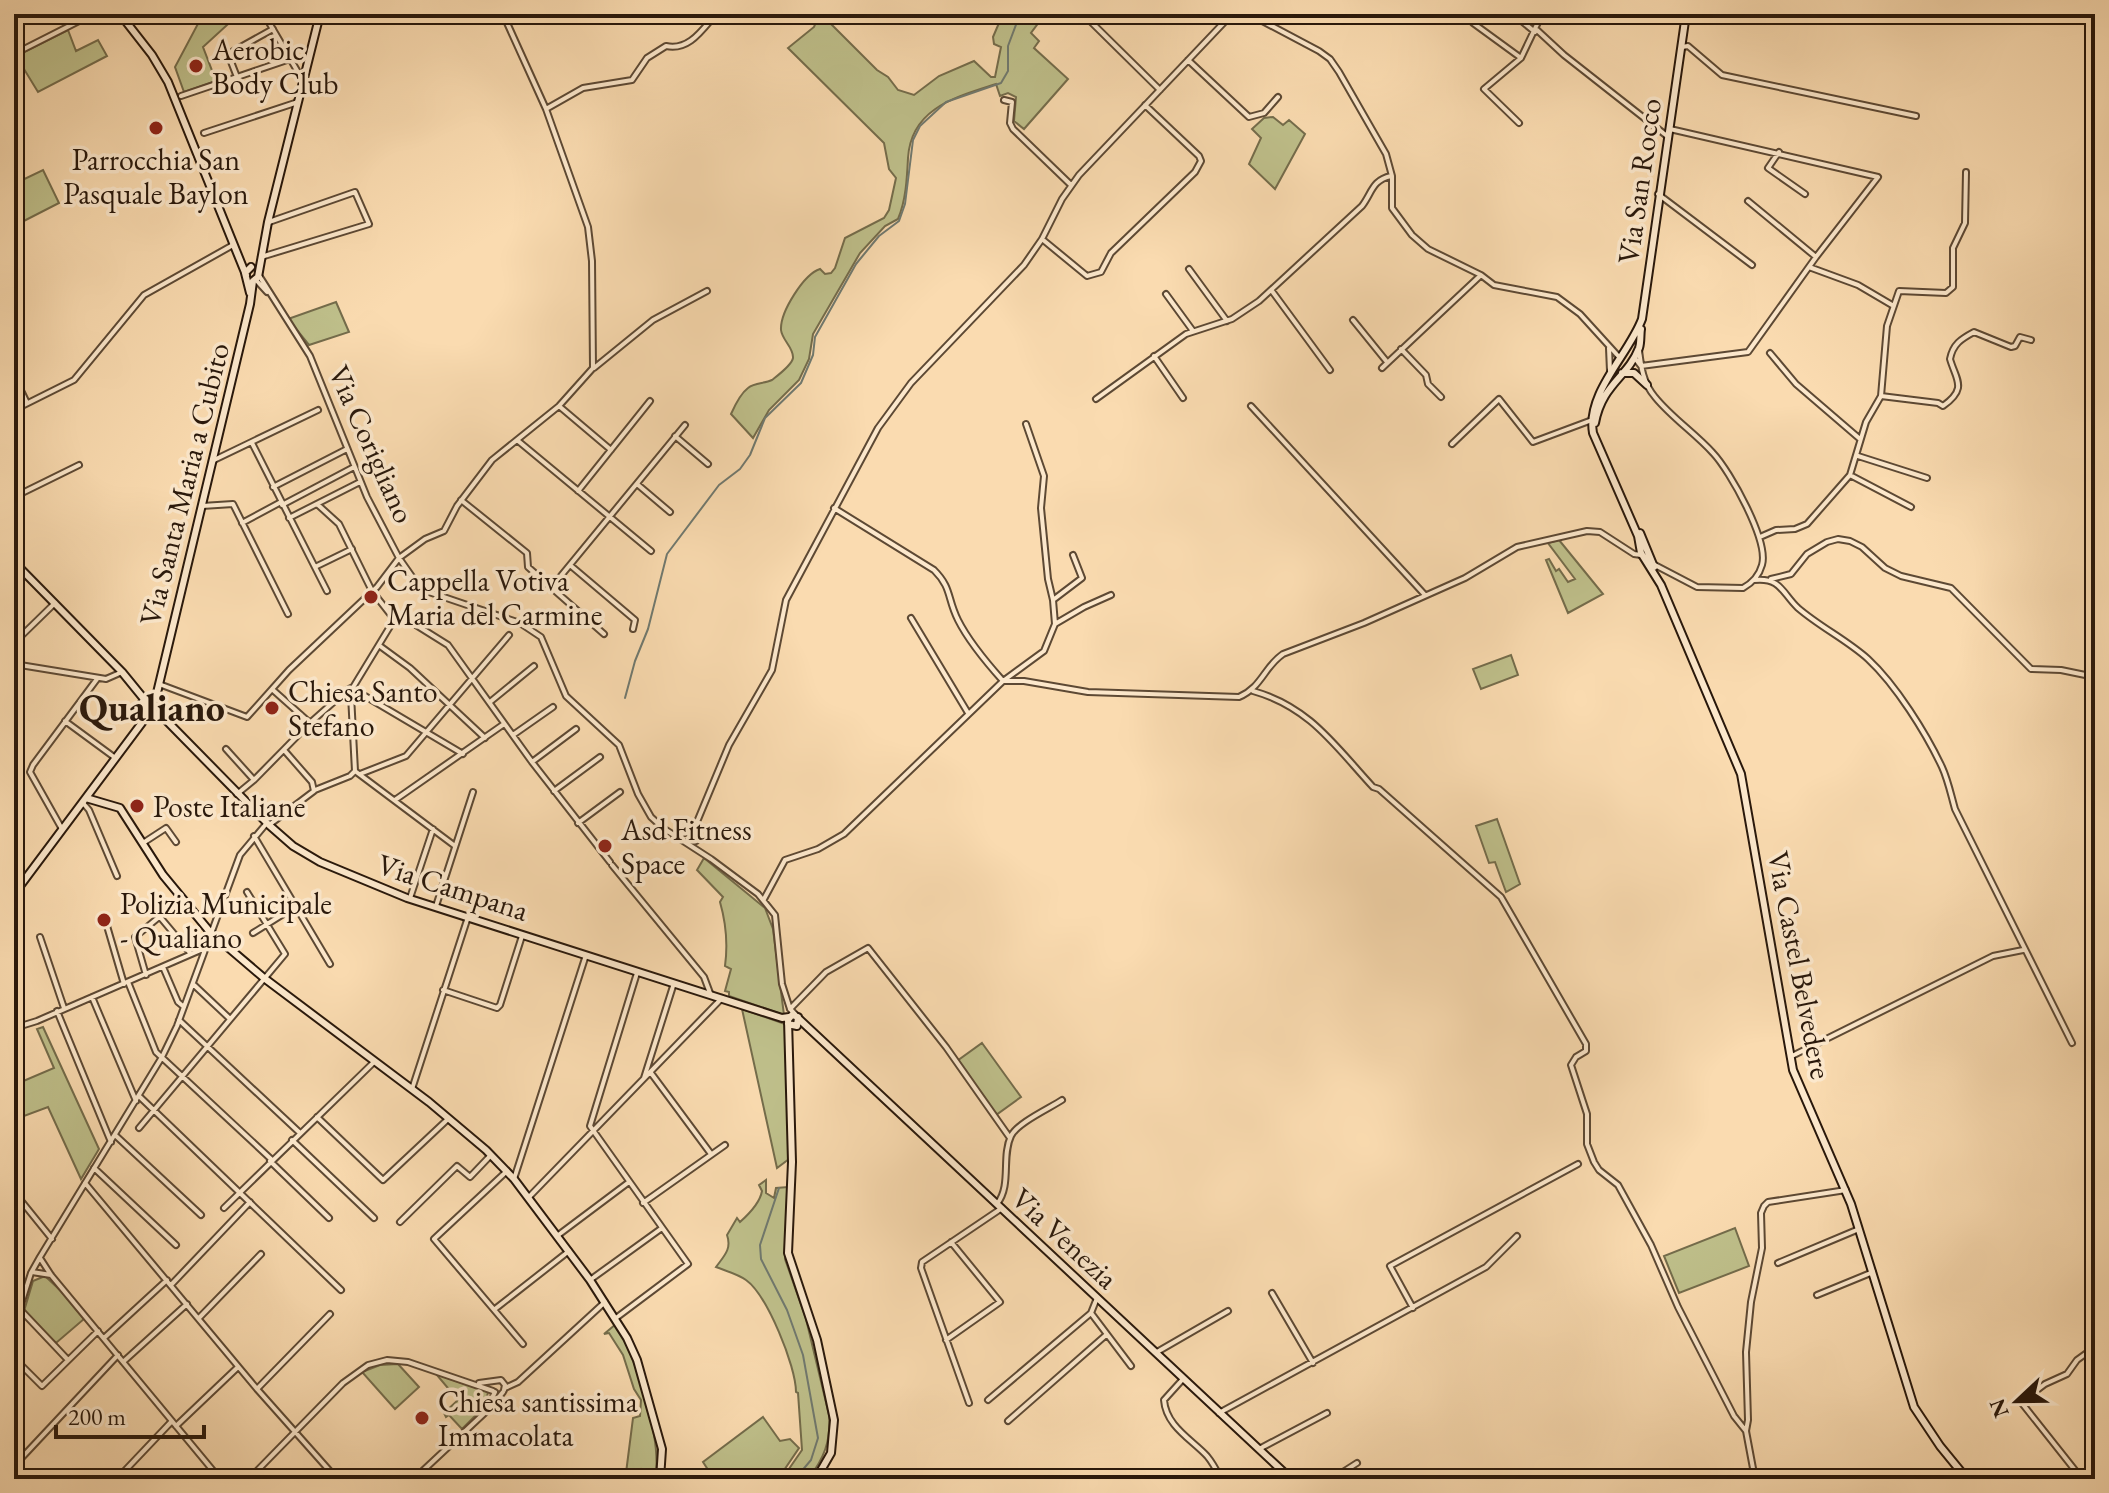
<svg xmlns="http://www.w3.org/2000/svg" width="2109" height="1493" viewBox="0 0 2109 1493" font-family="'EB Garamond',serif">
  <rect width="100%" height="100%" fill="#fadbb0"/>
  <filter id="stains"><feTurbulence type="fractalNoise" baseFrequency=".0025" numOctaves="4"/><feColorMatrix values="0 0 0 0 .2 0 0 0 0 .09 0 0 0 0 .02 0 0 0 .5 -.17"/></filter>
  <radialGradient id="worn" r=".72"><stop offset=".6" stop-color="#630" stop-opacity="0"/><stop offset="1" stop-color="#630" stop-opacity=".3"/></radialGradient>
  <!-- green -->
  <path fill="#bfc08b" stroke="#746c4b" stroke-width="2" d="M198,14L238,15L203,47L216,81L184,92L175,67L200,20L197,17Z
    M1010,14H1045L1031,33L1039,41L1034,48L1068,79L1024,129L1014,121L1016,97L1008,93L1000,96L996,84C956,97 911,108 908,158C907,178 906,200 898,219L885,226L860,253L813,334L809,359L799,380L769,410L753,438L731,414C735,405 740,394 748,388C755,382 764,384 772,380C777,376 792,365 793,358C794,348 782,340 781,330C780,312 804,274 820,269L825,274L831,273L835,268L845,238L884,218L889,210L896,178L889,169L884,143L788,48L814,27L817,20L824,17L877,70L888,77L898,90L914,95L939,76L974,61L991,77H995L1001,47L994,44L993,37L999,23L1009,18Z
    M68,30L76,51L98,40L107,56L38,92L16,56Z
    M1273,117L1283,125L1289,120L1305,134L1275,189L1249,164L1261,138L1252,129L1264,118Z
    M43,170L59,203L14,226V184Z
    M336,302L349,332L309,345L288,319Z
    M1559,540L1603,594L1568,613L1546,560L1549,559L1556,571L1559,569L1568,582L1575,579L1548,543Z
    M1511,655L1518,675L1481,689L1473,669Z
    M1497,819L1520,884L1506,892L1495,862L1489,863L1476,826Z
    M704,858L765,908L773,929L784,1015L729,996V992L725,991L731,969L725,966C728,944 726,923 720,902L723,897L697,870Z
    M742,1009L785,1024L789,1159L777,1168Z
    M43,1027L99,1149L81,1179L48,1107L24,1116L14,1093V1085L54,1068L37,1029Z
    M982,1043L1021,1097L996,1115L957,1061Z
    M766,1180V1193L774,1198L776,1188L788,1187L785,1259L806,1319L829,1415C831,1441 824,1459 808,1479H782L802,1450L798,1393L796,1392C796,1366 767,1295 746,1280C738,1274 726,1271 716,1267C724,1256 732,1249 727,1235L737,1218L740,1222C749,1214 760,1203 762,1191L759,1185Z
    M1735,1228L1749,1266L1679,1293L1664,1256Z
    M45,1276L62,1292L84,1319L56,1343L24,1311L33,1281Z
    M616,1324C636,1359 663,1440 655,1479L641,1469L627,1476L626,1473L633,1418L640,1416L641,1400L634,1389L623,1355L609,1333L604,1334Z
    M398,1364L419,1387L395,1409L362,1372L380,1365Z
    M436,1374L488,1392L485,1406L462,1429L449,1415L446,1417L444,1413L458,1400Z
    M763,1417L780,1441L790,1439L799,1448L778,1479H714L703,1462Z"/>
  <g fill="none" stroke-linecap="round" stroke-linejoin="round">
    <!-- stream -->
    <path stroke="#70796f" stroke-width="2" d="M625,698L635,661L648,629L667,554L719,485L740,469L750,455L765,418L801,383L813,355L815,337L856,264L879,236L899,221L905,204L913,140L920,126L946,102L1001,83L1008,71V46L1020,14
      M779,1188L760,1245L761,1259L787,1310L803,1355L818,1438L811,1460L795,1479"/>
    <defs>
      <path id="street" d="M264,14L302,79
        M400,14L403,16L411,14
        M1083,14L1160,90
        M1249,14L1319,51L1330,59L1339,72L1386,154L1392,176V208L1412,235L1428,249L1481,275L1494,285L1557,297L1580,314L1620,358
        M1513,14L1535,32
        M1473,23L1521,58
        M1537,30L1564,55L1667,136
        M1682,47L1688,46L1722,75L1916,116
        M14,54L93,14
        M1188,60L1249,117L1264,113L1278,97
        M237,77L228,54L273,29
        M181,96L290,59
        M1004,100L1012,102L1010,123L1013,129L1071,185
        M1145,105L1199,156L1201,161L1195,172L1111,253L1101,272L1087,276L1042,239L1062,199L1079,175L1232,14
        M546,109L583,88L632,80L647,58L666,46C689,51 702,30 716,14
        M1519,123L1484,89L1521,58L1542,14
        M204,133L298,102
        M1779,152L1768,168L1805,194
        M1658,194L1752,265
        M1748,201L1816,257
        M261,257L369,224L355,192L269,222
        M1809,267L1858,285L1892,305
        M1189,269L1227,321
        M260,277L310,356L367,497L399,558L413,578L426,591L520,623L541,637L566,696L619,745L638,794L651,817L663,828L711,859L758,894L775,915L782,984L790,1009L795,1014
        M256,280L267,292
        M1272,291L1330,370
        M1166,294L1193,331
        M1353,320L1387,362
        M1609,348L1610,371
        M1401,349L1426,375L1428,384L1441,397
        M1639,350C1641,367 1643,383 1655,397C1672,418 1695,433 1713,453C1730,471 1769,541 1762,565C1759,576 1752,583 1743,588L1697,587L1653,564
        M1770,353L1796,384L1860,439
        M1154,356L1183,398
        M1634,357L1641,366L1748,352L1816,257L1878,177L1670,129
        M594,368L653,320L707,291
        M1382,368L1481,275
        M14,376L27,403
        M1881,396L1938,403L1943,406C1968,388 1956,380 1950,359C1953,344 1961,339 1974,332L2011,347L2015,346L2020,337L2031,340
        M1096,399L1186,334L1232,319L1259,301L1362,206C1372,193 1372,180 1391,176
        M559,406L611,450
        M1251,406L1425,595
        M14,410L74,380L144,295L233,245
        M1026,424L1044,476L1041,508L1048,579L1053,600
        M675,436L708,464
        M517,440L651,551
        M252,443L327,591
        M1452,444L1499,399L1533,442L1592,420
        M1858,456L1927,478
        M212,461L318,410
        M1850,475L1911,507
        M637,484L670,512
        M273,487L347,449
        M578,491L650,401
        M14,497L79,465
        M461,500L527,553L528,567L604,634
        M317,504L339,524L372,591L394,619
        M282,505L354,467
        M202,506L233,504L288,614
        M834,508L934,570C952,588 947,598 958,620C969,642 986,662 1003,681L1044,651L1055,624L1084,607L1111,595
        M289,518L360,482
        M242,523L281,502
        M1760,537L1776,530L1795,529L1807,524L1850,475L1866,422L1881,396L1887,326L1899,291L1946,293L1953,287V248L1965,223L1966,172
        M570,565L635,620L633,629
        M315,567L352,549
        M560,577L685,425
        M1771,579L1791,574L1807,554L1827,542L1838,539L1850,541L1862,547L1885,568L1901,576L1951,588L2031,669L2061,670L2095,677
        M1754,580C1781,577 1782,593 1798,608C1820,627 1847,640 1868,659C1896,685 1926,733 1942,767C1948,780 1951,795 1955,809L2072,1043
        M911,618L968,713
        M1055,624L1053,600L1082,578L1073,555
        M416,625L448,645L532,762L610,862
        M14,643L55,603
        M380,646L410,668L485,738
        M14,664L106,679L122,672
        M159,684L247,717L289,670L377,587L399,558L425,539L444,531L457,506L492,460L559,406L593,368L592,261L588,227L546,109L503,14
        M352,689L397,615
        M273,690L310,723
        M1253,691C1310,707 1335,746 1373,787L1379,789L1501,897L1586,1044V1051L1576,1057L1571,1065L1587,1114V1144L1594,1162L1599,1170L1618,1185L1651,1245L1678,1307L1734,1416L1746,1431
        M353,693L349,695L346,691L351,688L353,693L365,696L463,754
        M351,695L355,771
        M490,702L534,666
        M65,721L114,757
        M513,735L553,707
        M226,749L254,780L310,723L346,691
        M532,762L576,729
        M355,771L455,846
        M360,774L406,756L509,635
        M315,790L350,776L355,771
        M554,791L600,757
        M237,794L254,780
        M395,800L504,724
        M83,803L89,810L117,876
        M578,823L620,792
        M269,825L314,791L312,782L284,750
        M62,829L30,772L33,765L97,679
        M680,835L694,829
        M254,836L330,964
        M696,841L694,829L729,745L772,670L786,600L878,428L911,383L1024,265L1042,239
        M143,843L166,828L176,842
        M612,865L704,977L710,993
        M410,898L433,829
        M764,899L785,860L818,849L844,834L1003,681H1024L1088,692L1239,697C1262,687 1264,667 1283,654L1364,623L1465,578L1517,547L1587,531L1600,532L1634,554L1641,555
        M436,906L473,792
        M160,917L191,954
        M107,926L124,984
        M253,933L296,906
        M40,937L64,1008
        M163,967L178,1002L184,1007
        M146,975L135,937L182,898
        M128,982L156,1052L272,1160
        M193,984L229,1018
        M443,990L497,1008L500,1005L522,936
        M92,997L136,1101
        M790,1009L826,972L868,948L946,1047L1010,1138
        M57,1011L111,1142
        M14,1019L24,1025L37,1021L203,949
        M179,1020L300,1133
        M1792,1056L1993,956L2023,950
        M651,1073L711,1154
        M644,1078L674,983
        M412,1089L468,917
        M140,1097L341,1290
        M317,1117L383,1180L448,1119
        M139,1128L285,954L247,892
        M115,1135L201,1215
        M292,1140L374,1218
        M270,1161L329,1218
        M94,1168L176,1245
        M507,1171L434,1239L523,1344
        M514,1179L586,955
        M85,1183L257,1389L337,1479
        M14,1192L52,1239
        M529,1197L722,998
        M643,1203L725,1145
        M997,1204C1012,1185 1001,1157 1011,1136C1017,1123 1050,1108 1062,1100
        M224,1208L374,1062
        M400,1222L457,1166L470,1177L491,1155
        M557,1236L629,1182
        M40,1258L51,1275L220,1479
        M1778,1263L1859,1229
        M32,1272L51,1275
        M590,1280L662,1228
        M171,1285L250,1202
        M1272,1293L1313,1363
        M1817,1295L1873,1272
        M1097,1298L1091,1313L1131,1366
        M14,1303L68,1360
        M1413,1308L1390,1266L1578,1164
        M495,1309L569,1251
        M199,1318L261,1254
        M616,1318L688,1264L590,1126L637,973
        M14,1326L31,1273L40,1257L162,1057L177,1026L240,855L266,824
        M104,1338L167,1280
        M946,1340L1000,1302L951,1242
        M1157,1352L1228,1311
        M14,1358L42,1386L98,1331
        M123,1362L187,1304
        M1183,1379L1164,1400C1166,1426 1191,1439 1207,1456C1213,1463 1217,1471 1221,1479
        M479,1383L501,1380L505,1385L504,1390
        M505,1388L518,1382L605,1302
        M257,1389L330,1314
        M988,1400L1091,1313
        M969,1403L921,1268L922,1262L1002,1208
        M487,1408L495,1392
        M1219,1413L1486,1267L1517,1236
        M1008,1421L1106,1335
        M176,1426L238,1367
        M1259,1449L1327,1413
        M14,1466L118,1355
        M117,1479L172,1421
        M249,1479L343,1383L368,1365L387,1360L408,1362L493,1391
        M414,1479L491,1407L503,1392
        M1332,1479L1357,1463
        M1755,1479L1746,1431L1748,1420L1746,1352L1751,1302L1762,1248L1761,1213L1764,1206L1768,1202L1846,1190
        M2082,1479L2021,1402L2045,1384L2067,1374L2077,1360L2095,1347"/>
      <path id="secondary" d="M120,14L152,55L168,82L246,275
        M1686,14L1642,319C1629,354 1586,393 1593,433L1638,536L1641,553L1661,585L1741,774L1793,1070L1851,1204L1914,1407L1940,1446L1967,1479
        M253,281L258,277L268,222L320,14
        M250,293L245,273L251,267
        M1622,373H1634L1647,385
        M1595,423C1602,384 1628,377 1639,348C1641,342 1640,334 1641,329
        M1640,533L1654,567
        M14,562L122,672L144,699
        M156,697L250,304L253,281
        M156,697L163,704L160,714
        M144,699L141,705L144,714L154,718L160,714
        M160,714L269,825L293,846L320,862L407,898L782,1018L789,1017
        M86,798L120,808L163,875L210,932L264,978L429,1102L486,1150L514,1179L590,1280L627,1338L637,1360L662,1449L660,1479
        M14,894L147,716
        M799,1019L1291,1479
        M788,1024L797,1026L798,1017L792,1015L788,1020L792,1162L788,1253L817,1340L834,1420L831,1453L816,1479"/>
    </defs>
    <!-- street casing -->
    <use href="#street" stroke="#5d4934" stroke-width="8"/>
    <!-- secondary casing -->
    <use href="#secondary" stroke="#29180b" stroke-width="10"/>
    <!-- street -->
    <use href="#street" stroke="#fce8cc" stroke-width="4"/>
    <!-- secondary -->
    <use href="#secondary" stroke="#fce8cc" stroke-width="6"/>
  </g>
  <!-- markers -->
  <g fill="#8f2418" stroke="#fce8cc" stroke-width="3">
    <circle cx="196" cy="66" r="8"/>
    <circle cx="156" cy="128" r="8"/>
    <circle cx="371" cy="597" r="8"/>
    <circle cx="272" cy="708" r="8"/>
    <circle cx="137" cy="806" r="8"/>
    <circle cx="605" cy="846" r="8"/>
    <circle cx="104" cy="920" r="8"/>
    <circle cx="422" cy="1418" r="8"/>
  </g>
  <g text-anchor="middle" dominant-baseline="central" stroke-width="7" stroke-linejoin="round" paint-order="stroke">
    <!-- poi labels -->
    <g font-size="30" fill="#29180b" stroke="#fce8cc" text-anchor="start">
      <text x="212" y="49">Aerobic<tspan x="212" dy="34">Body Club</tspan></text>
      <text x="156" y="159" text-anchor="middle">Parrocchia San<tspan x="156" dy="34">Pasquale Baylon</tspan></text>
      <text x="387" y="580">Cappella Votiva<tspan x="387" dy="34">Maria del Carmine</tspan></text>
      <text x="288" y="691">Chiesa Santo<tspan x="288" dy="34">Stefano</tspan></text>
      <text x="153" y="806">Poste Italiane</text>
      <text x="621" y="829">Asd Fitness<tspan x="621" dy="34">Space</tspan></text>
      <text x="120" y="903">Polizia Municipale<tspan x="120" dy="34">- Qualiano</tspan></text>
      <text x="438" y="1401">Chiesa santissima<tspan x="438" dy="34">Immacolata</tspan></text>
    </g>
    <!-- street labels -->
    <g font-size="30" fill="#29180b" stroke="#fce8cc">
      <text transform="translate(1639 181) rotate(-82)">Via San Rocco</text>
      <text transform="translate(372 444) rotate(66)">Via Corigliano</text>
      <text transform="translate(184 484) rotate(-76)">Via Santa Maria a Cubito</text>
      <text transform="translate(453 887) rotate(18)">Via Campana</text>
      <text transform="translate(1800 965) rotate(79)">Via Castel Belvedere</text>
      <text transform="translate(1065 1238) rotate(43)">Via Venezia</text>
    </g>
    <!-- district labels -->
    <g font-size="38" font-weight="bold" fill="#29180b" stroke="#fce8cc">
      <text x="152" y="707">Qualiano</text>
    </g>
  </g>
  <!-- margin -->
  <rect width="2109" height="1493" fill="none" stroke="#fadbb0" stroke-width="48"/>
  <rect x="16" y="16" width="2077" height="1461" fill="none" stroke="#29180b" stroke-width="4"/>
  <rect x="24" y="24" width="2061" height="1445" fill="none" stroke="#29180b" stroke-width="2"/>
  <!-- north arrow -->
  <g transform="translate(2017 1401) rotate(248)" stroke="#fce8cc" stroke-width="6" paint-order="stroke">
  <path d="M0-6L14 30L0 20L-14 30Z" fill="#29180b"/>
  <text y="-12" font-size="22" font-weight="bold" text-anchor="middle" fill="#29180b">N</text>
  </g>
  <!-- scale -->
  <path d="M56 1425v12h148v-12" fill="none" stroke="#29180b" stroke-width="4"/>
  <text x="68" y="1425" font-size="24" fill="#29180b" stroke="#fce8cc" stroke-width="6" paint-order="stroke">200 m</text>
  <rect width="100%" height="100%" filter="url(#stains)"/>
  <rect width="100%" height="100%" fill="url(#worn)"/>
</svg>
